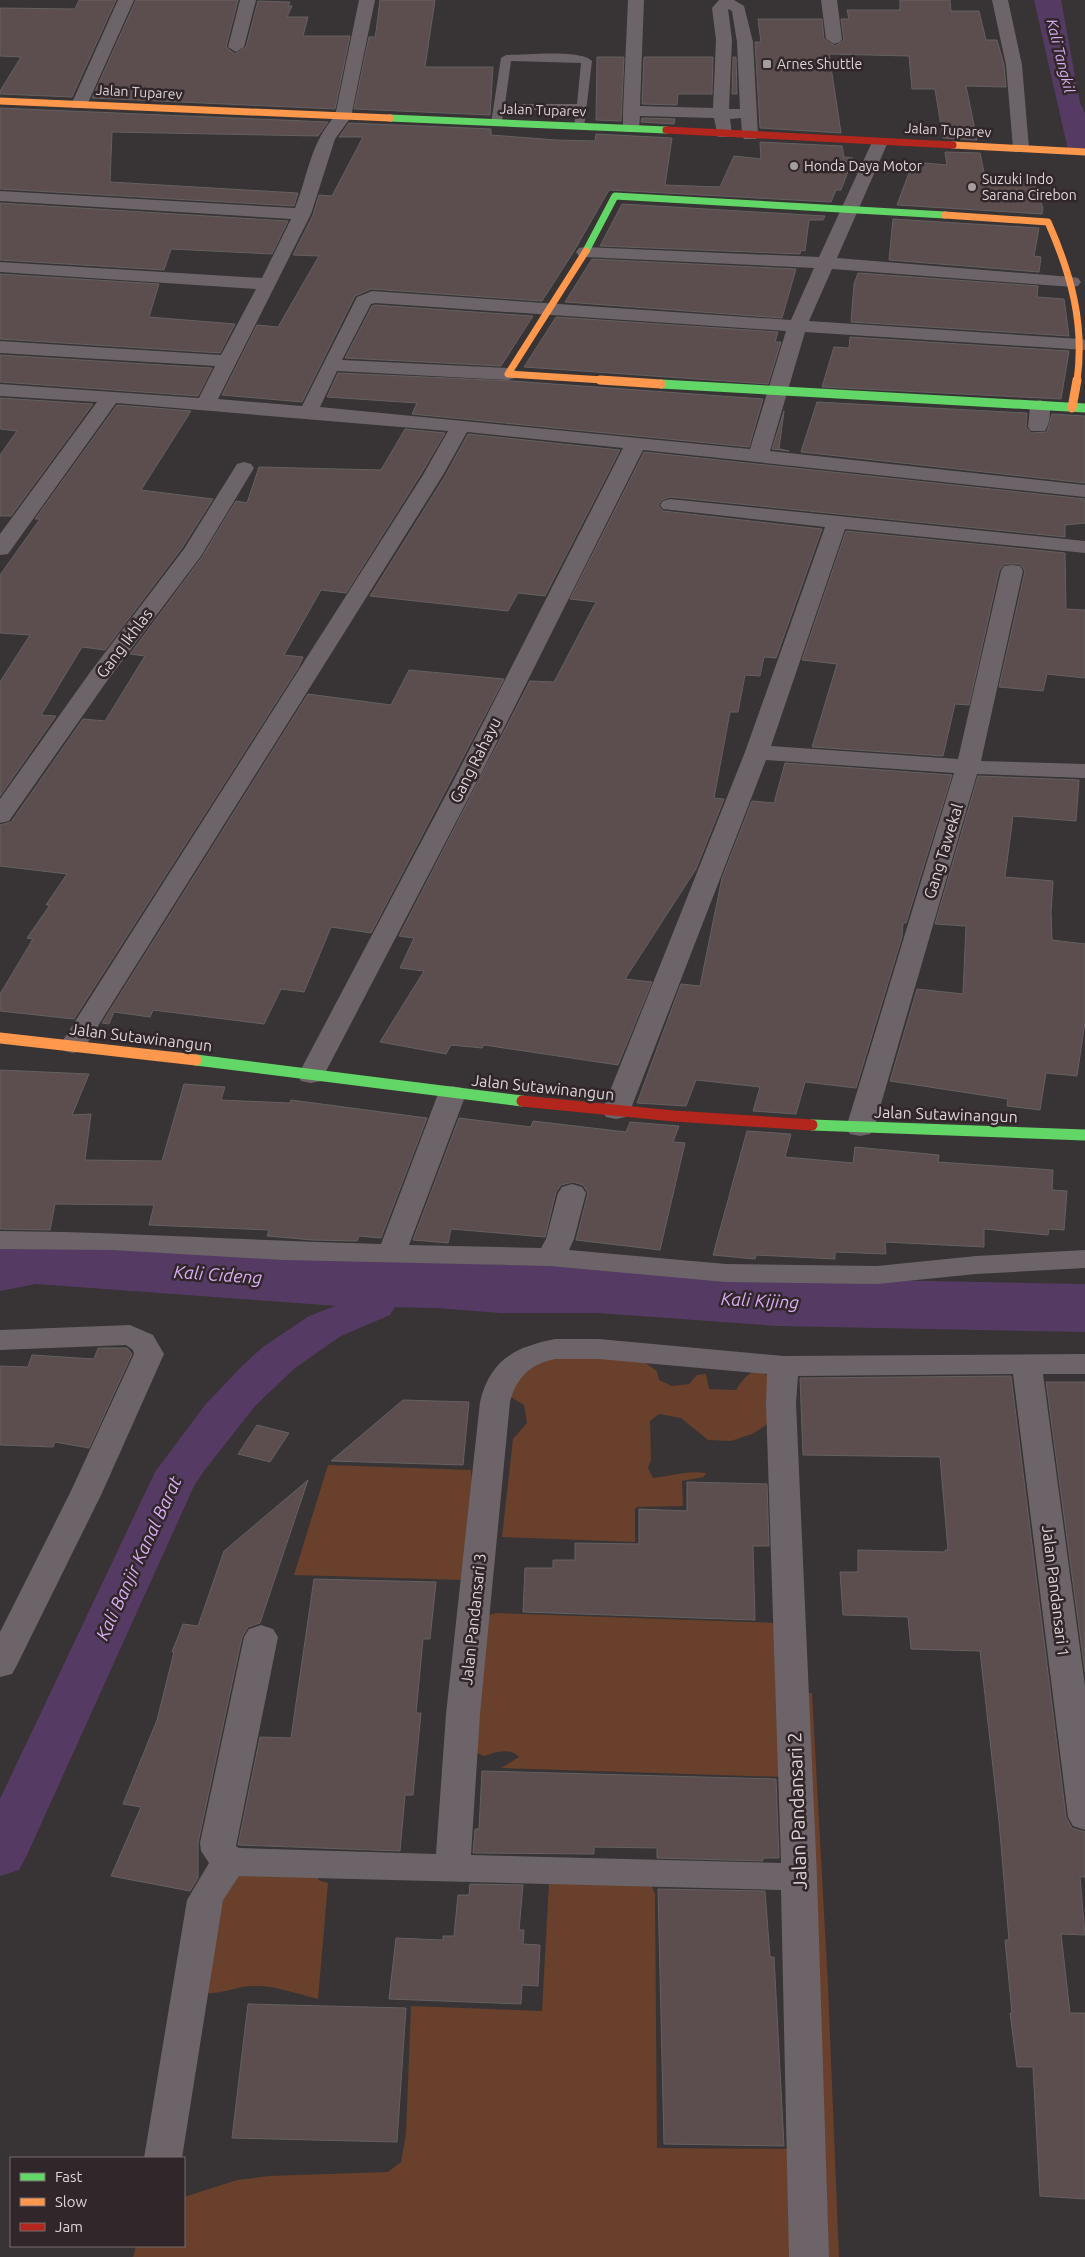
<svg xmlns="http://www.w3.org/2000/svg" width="1085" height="2257" viewBox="0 0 1085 2257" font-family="Ubuntu,sans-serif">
  <rect width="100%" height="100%" fill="#383334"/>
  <!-- green -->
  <path fill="#68402c" d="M549,1356L641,1360L657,1371L659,1380L672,1386L689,1384L697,1375L706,1374L709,1389L736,1390C745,1376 754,1364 770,1378V1418L765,1426L752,1434L731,1441L708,1440L681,1418L659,1414L650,1421L651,1460L648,1468L653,1478C672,1476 688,1470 706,1473L704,1477L682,1481L683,1506L637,1507L635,1509V1542L502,1537L513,1439L527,1423L524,1405L509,1396L518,1373Z
    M328,1465L471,1470L472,1482L463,1580L294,1575Z
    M496,1613L779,1623L783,1777L501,1768L519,1757C510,1747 495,1752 484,1756L475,1752L489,1615Z
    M802,1693H812L828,1986L839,2257H821Z
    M320,1873L318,1880L328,1883L318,1999C297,1994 277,1986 256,1986C237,1985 221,1996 202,1992L211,1914L236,1876Z
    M549,1882H650L655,1894L657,2148L799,2149L801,2257H133L136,2246H184V2197L237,2180L269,2176L388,2172L401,2162L406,2134L411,2006L542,2011Z"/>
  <!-- water -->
  <path fill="#553b64" d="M1034,0H1061L1080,103L1085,113V151L1068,150Z"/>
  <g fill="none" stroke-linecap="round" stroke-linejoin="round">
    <!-- canal -->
    <path fill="#553b64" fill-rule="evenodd" d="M374,1291L390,1295L396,1305L390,1315L341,1336L295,1368L255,1406L204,1471L194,1486L27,1855L19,1870L0,1876V1799L155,1472L205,1405L243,1365L263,1347L309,1316Z"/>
    <!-- river -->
    <path fill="#553b64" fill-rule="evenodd" d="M36,1238L338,1258L436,1260L501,1265H598L776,1278L1085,1284V1332L776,1326L598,1313H501L436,1308L338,1306L36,1284L0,1291V1245Z"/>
  </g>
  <!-- building -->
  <path fill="#5c4e4e" stroke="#656061" d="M79,0H116L72,97L0,94V91L21,57L0,56V8L75,9Z
    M136,0H238L226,47L235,54L246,47L258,1L290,2L288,6H292L287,17H308L303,36H350L335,109L92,98Z
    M380,0H435L425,67H493L490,115L354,109L369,37H375L376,32Z
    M900,0H950L951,11H979L986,40H997L1004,65L1006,87L966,86L977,140L943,138L935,89H912L909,56L829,54L841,133L760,128L755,42H761L758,19H822L824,39L835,46L844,40L841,19H849L847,10H900Z
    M597,57H624L621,121L596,120Z
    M644,57H713L712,94H678L677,105L642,104Z
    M733,57H736L737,94H732Z
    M0,108L328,122L318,136L112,132L110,182L298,193L294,206L0,189Z
    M642,118L675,119L674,124L641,122Z
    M349,123L491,129V135L556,140L595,141L596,134L672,138L665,185L720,187L734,156L761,159L760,142L842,146L844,157L853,158L841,190H836L831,202L609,190L574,251L542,301L371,289L355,296L302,402L222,395L257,325L278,327L319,256L293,255L313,215L319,195L332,196L363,137H339Z
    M945,152L980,153L985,177L1034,183L1043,208L1042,214L897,205L913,162L947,165Z
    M0,203L288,221L272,254L171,249L164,270L0,260Z
    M622,204L825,216L823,220H809L805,251L801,250L800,254L600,246Z
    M893,219L1039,228L1034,256L1041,257L1039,272L889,260Z
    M592,259L796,269L782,318L565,302Z
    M858,273L1038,286L1037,297L1064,299L1069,336L851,322L854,284Z
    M0,274L159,284L149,317L235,324L220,353L0,339Z
    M375,305L533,316L501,366L345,358L372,306Z
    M556,317L778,332L775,342H781L768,384L524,367Z
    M850,337L1069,351L1061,399L822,387L834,347L849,348Z
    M0,355L212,368L198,396L0,382Z
    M338,373L512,381L763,399L749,447L412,414L417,403L327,397Z
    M0,398L93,404L11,516H0V455L17,431L0,429Z
    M817,402L1027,413L1026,427L1031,433L1047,432L1052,414L1085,416V483L801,452Z
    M117,405L191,411L141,490L213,499L182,548L105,650L82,647L41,715L56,716L0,796V682L30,635L0,633V575L40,519H35Z
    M784,411L779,449L789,451L772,449Z
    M405,429L445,433L421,474L346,593L321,590L284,655L303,657L298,668L74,1019L0,1011V994L33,939L27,938L50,905H46L67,874L0,866V825L11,822L83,719L105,721L145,656L130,654L202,557L236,501L247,503L259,467L381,470Z
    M468,434L620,450L545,596L518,593L508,611L370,596L445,476Z
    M644,452L1085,499V523L1065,525V537L670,497L662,500L658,505L663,511L822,529L776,658L764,657L760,676L745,675L738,712H730L714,798L724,799L696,869L625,979L652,982L618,1065L484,1045L482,1048L451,1045L446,1054L380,1042L424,971L400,968L414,938L399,936L530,681L554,682L596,602L570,599Z
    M846,531L1065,553L1066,609L1085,610V678L1047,674L1043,691L999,687L1025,571L1020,564H1004L999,571L969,705L955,704L943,756L812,747L837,664L802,660Z
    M409,670L504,679L371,933L331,927L304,992L281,989L264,1024L153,1010L150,1017L114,1012L109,1024L102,1023L308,694L391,705Z
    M785,763L952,775L906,923H903L902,937L856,1088L805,1082L796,1114L753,1111L760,1087L696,1080L686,1106L637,1103L681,984L700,986L722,878L752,801L774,803Z
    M978,776L1079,780L1076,821L1013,816L1005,877L1053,881L1051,912L1052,940L1085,944V1022L1077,1076L1046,1073L1040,1110L1007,1106L1008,1099L890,1081L917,989L963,994L966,926L935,924Z
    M0,1070L89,1074L72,1115L91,1114L85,1160L162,1161L184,1084L225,1087L221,1100L290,1103L291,1100L427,1118L381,1238L359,1236L357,1241L313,1240L267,1236L269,1230L149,1225L154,1205L55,1204L50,1230L0,1229Z
    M459,1118L531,1127L533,1121L626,1132L630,1122L679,1126L673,1142L685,1143L660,1250L576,1240L588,1193L583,1185L573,1182L561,1185L556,1192L545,1237L451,1229L448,1243L413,1240Z
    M747,1131L791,1134L785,1157L853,1163L855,1147L939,1155L938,1162L1053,1170L1052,1190L1067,1191L1064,1230L1049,1229L1048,1235L984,1229V1247L885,1242L886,1254L835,1252V1259L756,1255L755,1259L713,1255Z
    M98,1348H127L132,1354L89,1448L55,1442L53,1447L0,1445V1366L28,1367L32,1355L94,1359Z
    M1011,1376L1066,1817L1072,1828L1085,1832V1877H1080L1085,1935L1061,1934L1070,2013H1085V2199L1040,2196L1033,2067H1017L1010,2013H1012L1005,1940H1009L999,1821L980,1651L911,1649L908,1617L843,1615L840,1572H858V1550L945,1552V1550H948L940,1457L803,1455L800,1378Z
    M1046,1382H1085V1672Z
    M403,1400L469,1402L463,1465L331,1461Z
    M257,1425L289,1433L270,1462L238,1454Z
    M308,1480L260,1623L248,1627L242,1637L198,1843V1878L190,1891L111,1876L141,1807L123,1804L157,1720L174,1652H172L183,1624L198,1626L224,1551Z
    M687,1482L767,1484L769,1546H753L755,1620L523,1612L525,1568H553V1560H575V1543L639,1544V1509L687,1511Z
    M314,1579L436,1582L430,1639H423L416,1713H421L413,1795H405L400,1851L238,1845L260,1737L291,1738Z
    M482,1771L776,1779L779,1858H763V1861L657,1858V1848L594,1847V1854L473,1853L475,1829H479Z
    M470,1884L523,1885L519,1930H524L523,1944L540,1945L538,1986L522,1985L521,2004L389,1999L396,1938L443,1940V1936H454L458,1895H469Z
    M658,1889L765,1891L770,1957H774L784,2146L664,2144Z
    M248,2004L406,2008L397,2142L232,2138Z"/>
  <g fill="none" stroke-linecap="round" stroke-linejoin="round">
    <!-- lane -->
    <path fill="#6c6469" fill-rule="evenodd" d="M506,55C524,55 581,49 592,61L584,128L580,129L574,126L576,110H504L501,125H493L491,123L501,58ZM511,61L581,63L577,104H505Z"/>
    <!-- street -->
    <path fill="#6c6469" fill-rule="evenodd" d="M118,0H134L87,105L85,108H73L71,105Z
      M240,0H256L244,47L236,52L228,47Z
      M359,0H375L351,117L335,139L311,214L218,399L302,406L355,301L357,297L372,291L791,320L814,268L585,257L579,256L576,252L579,248L585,247L819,257L872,142L874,138H886L888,142L837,258L1072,277L1078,278L1081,282L1078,286L1072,287L832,269L809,321L1081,339L1085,340V350L805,332L770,451L1085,485V497L643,450L480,776L324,1075L321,1081L311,1083L301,1081L298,1075L456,776L623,448L467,432L443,475L86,1045L82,1051L73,1053L64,1051L60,1045L423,475L448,431L116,403L8,554L0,555V534L97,402L0,396V384L199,398L215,366L0,353V341L221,355L256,289L0,272V262L262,278L291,219L0,201V191L295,208C308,176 310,143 335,116ZM375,303L786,331L750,449L320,407L337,371L508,380L515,378L518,374L515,370L508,368L342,360L371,304Z
      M628,0H644L640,106L713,108L716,40L712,8L719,0H734L744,6L753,42L758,135L756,139H744L742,135L741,118L730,119L732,133L730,137H718L714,118L640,116L639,128L637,132H625L623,128V111ZM728,9L732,11L737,42L740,109H729L732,40Z
      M821,0H837L842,39L840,42L834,44L826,39Z
      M992,0H1008L1022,65L1029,148L1027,152H1015L1013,148L1006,65Z
      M1040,400L1047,402C1052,409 1050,424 1045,431H1031L1028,427L1030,406L1033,402Z
      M244,462L251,464L254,468L201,556L107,681L9,821L0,823V799L91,671L184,549L237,464Z
      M670,499L1085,541V553L845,529L771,746L958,759L1001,571L1004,566L1012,565L1020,566L1023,571L981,761L1085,764V778L977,774L874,1128L870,1134L860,1136L850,1134L846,1128L954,773L766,760L630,1111L626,1117L616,1119L606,1117L602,1111L745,752L825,527L663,509L660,505L663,501Z
      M452,1086L462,1088L466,1094L409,1245L541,1248L546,1239L558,1193L562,1187L572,1184L582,1187L586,1193L574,1239L569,1250L726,1264L877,1266L976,1256L1085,1250V1268L976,1274L877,1284L726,1282L550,1266L283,1260L113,1250L0,1249V1231C127,1232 254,1241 381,1244L438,1094L442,1088Z
      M130,1325L153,1335L164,1354L102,1493L17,1665L12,1674L0,1677V1632L70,1493L134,1354L133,1350L126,1345L0,1350V1330Z
      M555,1339H599L783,1356L1085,1354V1374H1043L1085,1686V1830L1073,1826L1068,1817L1013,1374L798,1376L796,1403L817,1877L829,2257H789L781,1890L239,1876L223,1900L182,2158H144L187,1900L209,1863L201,1851L200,1843L244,1637L249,1629L261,1625L273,1629L278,1637L236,1846L239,1848L436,1854L446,1714L480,1402C490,1360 515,1347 555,1339ZM555,1359H599L767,1374L766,1403L781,1863L471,1855L480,1714L510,1402C516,1378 530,1364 555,1359Z"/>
    <!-- fast-far2 -->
    <path stroke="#63d668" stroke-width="7" d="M390,118L666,130
      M586,251L615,196L945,215"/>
    <!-- fast-far1 -->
    <path stroke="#63d668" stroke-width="9" d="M661,384L1085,408"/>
    <!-- fast -->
    <path stroke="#63d668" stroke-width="11" d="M196,1060L522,1101
      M812,1125L1085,1135"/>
    <!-- slow-far2 -->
    <path stroke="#ff974d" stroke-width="7" d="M0,101L390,118
      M953,145L1085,152
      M945,215L1048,222C1071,274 1085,324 1077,381
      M586,251L508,374L619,381"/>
    <!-- slow-far1 -->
    <path stroke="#ff974d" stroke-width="9" d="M600,380L661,384
      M1072,408L1077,380"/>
    <!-- slow -->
    <path stroke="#ff974d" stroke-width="11" d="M0,1038L196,1060"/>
    <!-- jam-far1 -->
    <path stroke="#b3261e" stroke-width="7" d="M666,130L953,145"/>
    <!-- jam -->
    <path stroke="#b3261e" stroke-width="11" d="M522,1101L674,1116L812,1125"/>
  </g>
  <!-- markers -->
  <g fill="#a49e9f" stroke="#312629" stroke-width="2">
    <rect x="762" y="59" width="10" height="10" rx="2.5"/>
    <circle cx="794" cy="166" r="5"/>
    <circle cx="972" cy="187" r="5"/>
  </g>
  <g text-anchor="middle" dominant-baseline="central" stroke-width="5" stroke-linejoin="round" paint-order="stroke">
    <!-- far-poi labels -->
    <g font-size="14" fill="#ded7d9" stroke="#312629" text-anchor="start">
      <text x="777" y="64">Arnes Shuttle</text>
      <text x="804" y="166">Honda Daya Motor</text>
      <text x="982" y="179">Suzuki Indo<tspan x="982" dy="16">Sarana Cirebon</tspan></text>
    </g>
    <!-- far-street labels -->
    <g font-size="14" fill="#ded7d9" stroke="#312629">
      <text transform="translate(139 92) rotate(3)">Jalan Tuparev</text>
      <text transform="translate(543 110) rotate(2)">Jalan Tuparev</text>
      <text transform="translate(948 130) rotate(3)">Jalan Tuparev</text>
    </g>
    <!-- far-water labels -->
    <g font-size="15" font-style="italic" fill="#dcaef7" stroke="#312629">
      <text transform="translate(1061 56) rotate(76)">Kali Tangkil</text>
    </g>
    <!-- street labels -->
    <g font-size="16" fill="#ded7d9" stroke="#312629">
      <text transform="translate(124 643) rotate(-53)">Gang Ikhlas</text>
      <text transform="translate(475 760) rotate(-63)">Gang Rahayu</text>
      <text transform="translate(943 851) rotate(-73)">Gang Tawekal</text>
      <text transform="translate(141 1037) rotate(7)">Jalan Sutawinangun</text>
      <text transform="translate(543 1087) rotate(6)">Jalan Sutawinangun</text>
      <text transform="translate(946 1114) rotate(2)">Jalan Sutawinangun</text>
      <text transform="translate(1056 1591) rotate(83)">Jalan Pandansari 1</text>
      <text transform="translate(473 1619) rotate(-84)">Jalan Pandansari 3</text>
    </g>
    <!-- water labels -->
    <g font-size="18" font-style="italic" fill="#dcaef7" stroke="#312629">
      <text transform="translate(218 1274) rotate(4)">Kali Cideng</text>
      <text transform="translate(760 1300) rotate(3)">Kali Kijing</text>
      <text transform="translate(138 1558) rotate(-65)">Kali Banjir Kanal Barat</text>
    </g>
    <!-- near-street labels -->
    <g font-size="19" fill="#ded7d9" stroke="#312629">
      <text transform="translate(797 1811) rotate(-92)">Jalan Pandansari 2</text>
    </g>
  </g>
  <!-- legend -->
  <rect x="10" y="2157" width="175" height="90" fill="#312629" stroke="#766d6f"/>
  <rect x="20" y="2173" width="25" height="8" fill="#63d668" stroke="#766d6f"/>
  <text x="55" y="2182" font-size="15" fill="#ded7d9">Fast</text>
  <rect x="20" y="2198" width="25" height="8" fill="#ff974d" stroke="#766d6f"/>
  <text x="55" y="2207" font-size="15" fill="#ded7d9">Slow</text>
  <rect x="20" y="2223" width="25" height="8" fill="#b3261e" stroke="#766d6f"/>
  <text x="55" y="2232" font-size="15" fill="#ded7d9">Jam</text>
</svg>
